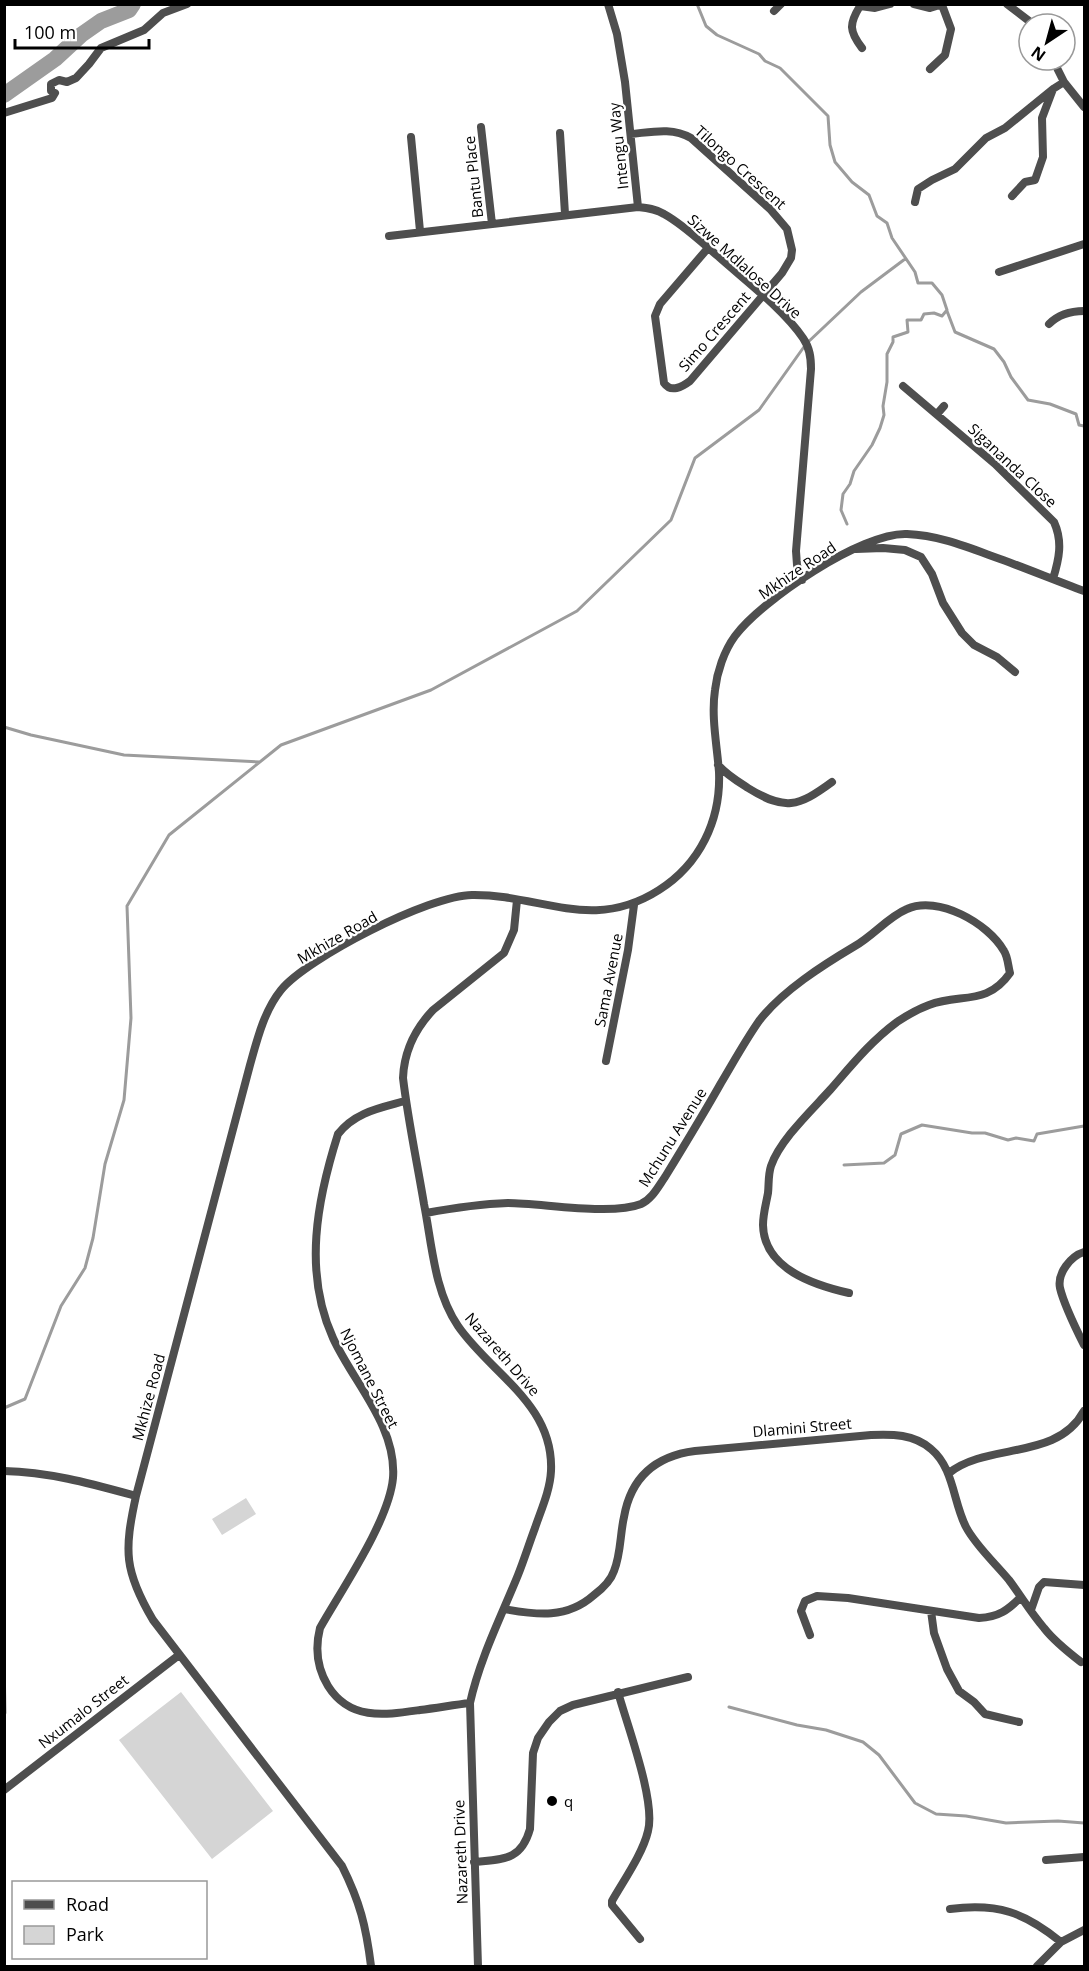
<svg xmlns="http://www.w3.org/2000/svg" width="1089" height="1971" viewBox="0 0 1089 1971" font-family="'Open Sans',sans-serif">
  <rect width="100%" height="100%" fill="#fff"/>
  <!-- green -->
  <path fill="#d5d5d5" d="M246,1498L256,1514L222,1535L212,1519Z
    M181,1692L273,1811L212,1859L119,1740Z"/>
  <g fill="none" stroke-linecap="round" stroke-linejoin="round">
    <!-- stream -->
    <path stroke="#9c9c9c" stroke-width="3" d="M697,4L706,26L717,35L759,54L765,61L780,68L828,116L830,145L835,162L852,182L869,195L877,216L887,223L892,238L915,272L918,283H932L942,295L947,310L942,316L934,313L924,314L921,320H907L908,332L893,337V342L887,354V382L883,406L884,415L880,428L872,445L854,471L850,484L843,494L841,510L847,524
      M947,311L955,332L994,349L1004,362L1011,377L1028,400L1050,404L1076,414L1079,425L1084,426
      M4,727L31,735L124,755L260,762
      M844,1165L884,1163L895,1155L901,1134L922,1125L972,1133H985L1008,1140L1016,1138L1034,1141L1037,1134L1084,1126
      M4,1408L25,1399L61,1306L85,1268L93,1238L105,1164L124,1100L131,1018L127,906L169,835L281,745L431,690L577,611L671,520L695,458L759,410L806,344L861,292L905,259
      M4,1659L5,1713
      M729,1707L797,1725L826,1730L863,1742L879,1755L915,1803L936,1814L966,1816L1006,1823L1058,1821L1084,1823"/>
    <!-- river -->
    <path stroke="#9c9c9c" stroke-width="16" d="M4,95L55,59L81,35L101,21L129,10L133,4"/>
    <!-- street -->
    <path stroke="#4e4e4e" stroke-width="8" d="M608,4L617,34L625,82L638,207
      M914,4L930,8L943,4
      M1007,4L1033,24
      M774,11L781,4
      M862,48C849,31 849,24 860,6L875,8L890,4
      M1053,60L1064,82L1084,107
      M930,69L945,55L951,29L942,5
      M4,113L52,98L55,93L51,91V84L59,80L67,82L76,78L89,64L101,48L144,30L163,13L187,4
      M481,127L492,224
      M560,133L565,214
      M631,134C652,132 672,127 691,138L770,209L787,229L792,250L791,258L782,273L690,381C682,387 671,393 664,383L655,316L660,304L708,248
      M411,137L420,231
      M1012,196L1025,182L1035,180L1043,157L1042,118L1053,89L1064,82
      M915,202L918,189L932,180L955,169L986,138L1005,128L1053,89
      M389,236L638,207C647,208 656,209 664,214C684,225 702,243 719,257C746,281 783,309 803,338C810,348 811,358 811,369L796,551L797,565L802,580
      M999,272L1084,244
      M1049,324C1059,314 1070,311 1084,311
      M903,386L995,464L1054,522C1063,542 1059,559 1053,579
      M937,414L944,406
      M856,549L883,548L905,550L921,557L932,574L943,603L962,633L974,645L997,657L1015,672
      M718,765C727,775 737,781 748,788C785,811 798,807 832,782
      M606,1061L628,950L634,905
      M405,1101C380,1108 355,1112 338,1134C317,1200 303,1272 333,1338C353,1382 397,1426 393,1478C389,1521 342,1589 320,1628C315,1648 317,1668 328,1686C350,1721 385,1715 420,1710C437,1708 453,1705 470,1703
      M426,1213C453,1208 480,1204 508,1203C542,1203 611,1216 641,1204C652,1199 658,1187 665,1177C684,1146 703,1115 721,1083C733,1063 745,1041 759,1021C782,991 823,965 855,946C874,935 888,917 907,909C938,895 988,923 1004,951C1008,957 1008,966 1010,973C987,1006 961,993 929,1005C918,1009 906,1016 897,1022C870,1042 851,1066 830,1090C811,1111 780,1140 771,1166C768,1175 769,1184 768,1193C766,1204 763,1214 763,1225C764,1269 814,1285 849,1293
      M1084,1252C1071,1256 1057,1273 1060,1288C1064,1305 1076,1329 1084,1345
      M4,1471C50,1472 92,1484 136,1496
      M949,1473C988,1442 1057,1461 1084,1411
      M504,1609C537,1615 567,1619 594,1595C602,1589 611,1580 614,1571C621,1554 620,1534 624,1517C631,1477 656,1456 695,1451L871,1435C892,1434 914,1434 931,1449C954,1468 953,1502 966,1527C976,1546 995,1563 1009,1580C1021,1596 1031,1613 1044,1628C1054,1641 1068,1652 1081,1662
      M1031,1610L1039,1587L1044,1582L1084,1585
      M931,1611L934,1633L947,1669L959,1691L974,1702L985,1714L1019,1722
      M810,1635L801,1611L805,1601L817,1596L848,1598L979,1618C999,1617 1008,1610 1021,1597
      M618,1692C627,1725 656,1801 648,1831C643,1853 624,1880 612,1901V1905L640,1939
      M4,1790L179,1655
      M1046,1860L1084,1857
      M474,1862C503,1859 521,1861 530,1829L533,1753L538,1738L549,1722L560,1711L573,1705L688,1677
      M950,1909C998,1903 1024,1912 1061,1942
      M371,1966C366,1926 360,1902 342,1866L153,1620C124,1571 124,1551 136,1496L250,1065C257,1040 264,1011 281,990C307,958 430,895 472,895C540,894 592,933 659,890C700,864 721,820 719,772C717,745 711,717 715,690C717,672 724,651 735,636C762,600 862,532 907,534C940,535 972,549 1003,560C1030,570 1057,581 1084,591
      M478,1966L470,1703C480,1658 501,1617 518,1575C524,1560 529,1544 535,1528C541,1510 550,1491 551,1471C554,1404 491,1374 458,1326C434,1291 432,1244 424,1204C417,1162 408,1120 403,1078C404,1052 415,1029 433,1010L504,953L514,930L517,900
      M1037,1966L1061,1942L1084,1930"/>
  </g>
  <!-- markers -->
  <circle fill="#000" stroke="#fff" stroke-width="2" cx="552" cy="1801" r="6"/>
  <g text-anchor="middle" dominant-baseline="central" stroke-width="4.5" stroke-linejoin="round" paint-order="stroke">
    <!-- street labels -->
    <g font-size="15" fill="#000" stroke="#fff">
      <text transform="translate(618 146) rotate(-96)">Intengu Way</text>
      <text transform="translate(741 167) rotate(42)">Tilongo Crescent</text>
      <text transform="translate(473 177) rotate(-96)">Bantu Place</text>
      <text transform="translate(745 266) rotate(42)">Sizwe Mdlalose Drive</text>
      <text transform="translate(714 331) rotate(-49)">Simo Crescent</text>
      <text transform="translate(1013 465) rotate(43)">Sigananda Close</text>
      <text transform="translate(797 570) rotate(-34)">Mkhize Road</text>
      <text transform="translate(337 937) rotate(-30)">Mkhize Road</text>
      <text transform="translate(608 980) rotate(-79)">Sama Avenue</text>
      <text transform="translate(672 1137) rotate(-58)">Mchunu Avenue</text>
      <text transform="translate(503 1354) rotate(49)">Nazareth Drive</text>
      <text transform="translate(370 1378) rotate(63)">Njomane Street</text>
      <text transform="translate(148 1397) rotate(-75)">Mkhize Road</text>
      <text transform="translate(802 1427) rotate(-5)">Dlamini Street</text>
      <text transform="translate(83 1711) rotate(-38)">Nxumalo Street</text>
      <text transform="translate(460 1852) rotate(-92)">Nazareth Drive</text>
    </g>
    <!-- poi labels -->
    <g font-size="15" fill="#000" stroke="#fff" text-anchor="start">
      <text x="564" y="1801">q</text>
    </g>
  </g>
  <!-- border -->
  <rect width="1089" height="1971" fill="none" stroke="#000000" stroke-width="12"/>
  <!-- legend -->
  <rect x="12" y="1881" width="195" height="78" fill="#ffffff" stroke="#999999" stroke-width="1.5"/>
  <rect x="24" y="1900" width="30" height="9" fill="#4e4e4e" stroke="#999999" stroke-width="1.5"/>
  <text x="66" y="1911" font-size="18" fill="#000000">Road</text>
  <rect x="24" y="1926" width="30" height="18" fill="#d5d5d5" stroke="#999999" stroke-width="1.5"/>
  <text x="66" y="1941" font-size="18" fill="#000000">Park</text>
  <!-- north arrow -->
  <g transform="translate(1047 42) rotate(216)"><circle r="28" fill="#ffffff" stroke="#999999" stroke-width="1.5"/>
  <path d="M0-4.5L10 22L0 15L-10 22Z" fill="#000000"/>
  <text y="-9" font-size="16" font-weight="bold" text-anchor="middle" fill="#000000">N</text>
  </g>
  <!-- scale -->
  <path d="M15 39v9h134v-9" fill="none" stroke="#000000" stroke-width="3"/>
  <text x="24" y="39" font-size="18" fill="#000000" stroke="#ffffff" stroke-width="4.5" paint-order="stroke">100 m</text>
</svg>
